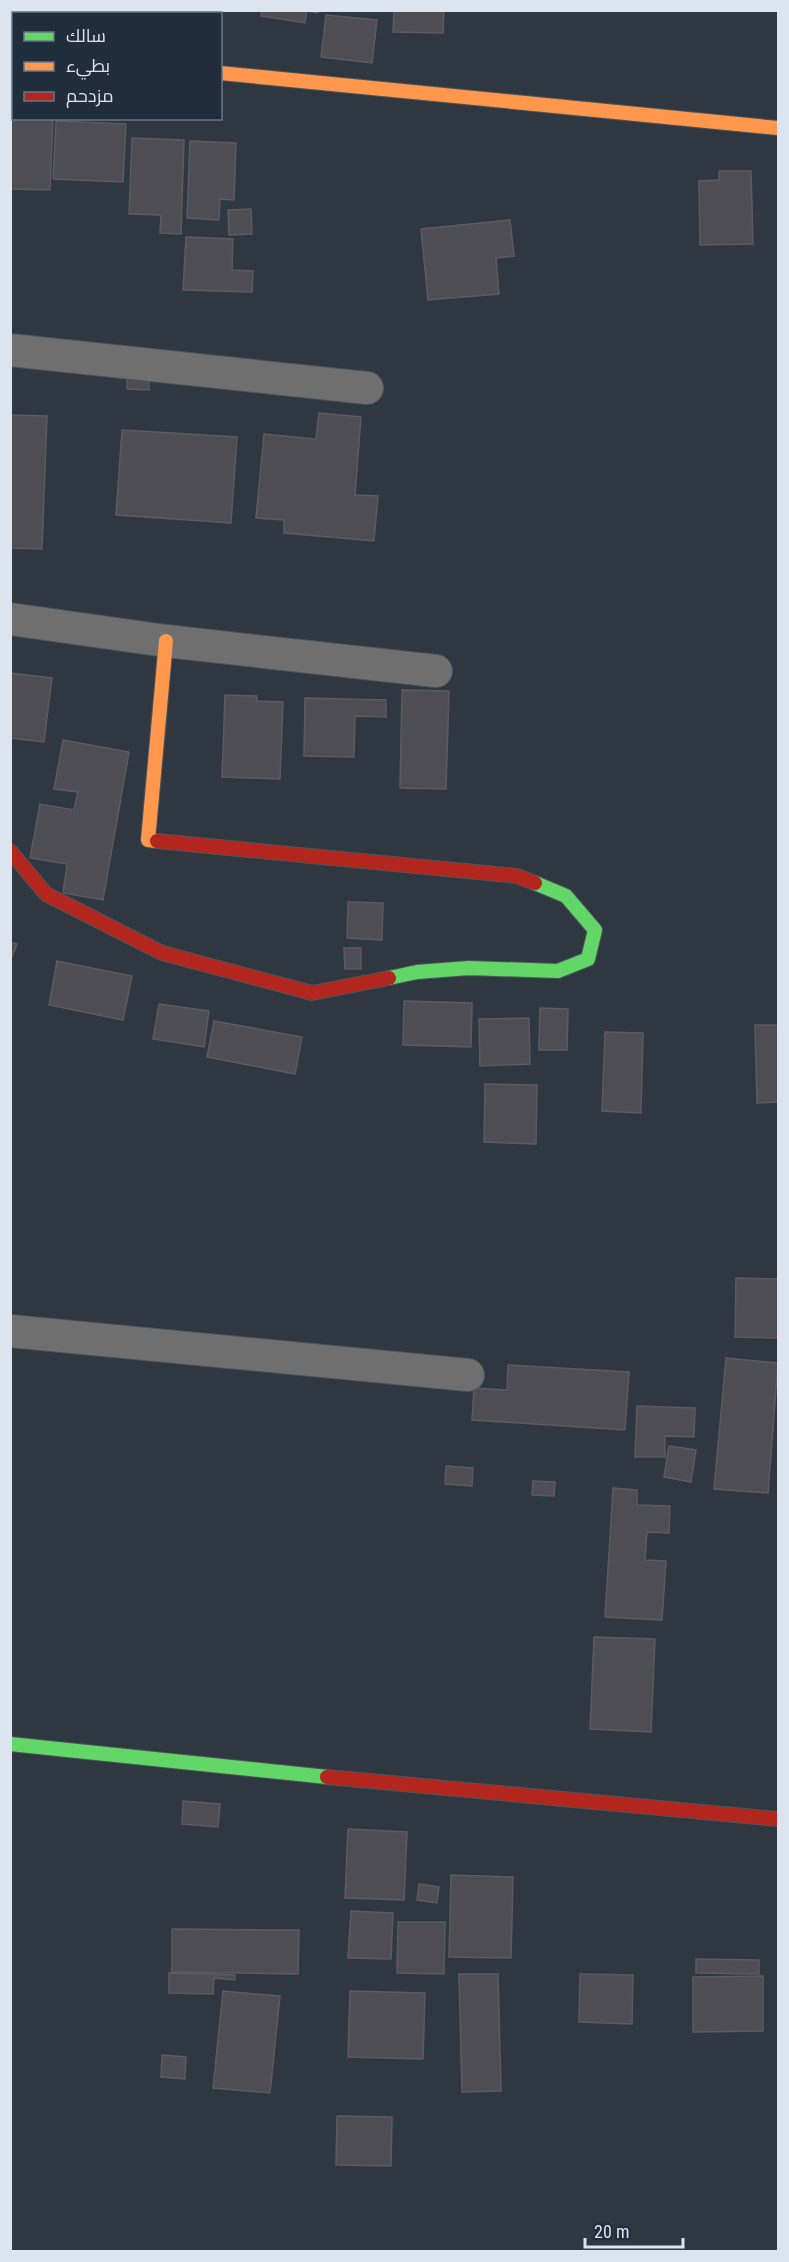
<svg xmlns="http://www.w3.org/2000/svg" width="789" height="2262" viewBox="0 0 789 2262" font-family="'Roboto Condensed',Cairo,sans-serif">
  <rect width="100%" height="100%" fill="#2f3841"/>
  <!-- building -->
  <path fill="#4f4d54" stroke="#5c5a60" stroke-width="1.5" d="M30,10H69V14H30Z
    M262,10H319L318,13L307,11L305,23L261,16Z
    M394,10H444L443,33L393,32Z
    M326,15L377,20L372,63L321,57Z
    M10,115L14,118H53L50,190L10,189Z
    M56,121L126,124L123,182L53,179Z
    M132,138L184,140L181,234L160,233L161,215L129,214Z
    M190,141L236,143L234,200L220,199L219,220L187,218Z
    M719,171H751L753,244L700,245L699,181L719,180Z
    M251,209L252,234L229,235L228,210Z
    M510,220L514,256L496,258L499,294L428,300L421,229Z
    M186,237L233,239L232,270L253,271L252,292L183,290Z
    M127,378L149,379V390L127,389Z
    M319,413L361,417L355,495L378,496L374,541L284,533V520L256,518L264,434L316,439Z
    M10,415L47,416L42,549L10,548Z
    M122,430L237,437L231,523L116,515Z
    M10,673L52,678L44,742L10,738Z
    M402,690L449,691L446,789L400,788Z
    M225,695L257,696V701L283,702L280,779L222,777Z
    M305,698L386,700V717L355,716L354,757L304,756Z
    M63,740L129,752L103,900L63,893L67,864L30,858L40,804L74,810L78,792L54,789Z
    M348,902L383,903L382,940L347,938Z
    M10,942L17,944L10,962Z
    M344,948H361V969H345Z
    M57,961L132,976L123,1020L49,1005Z
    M404,1001L472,1003L471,1047L403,1045Z
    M159,1004L209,1011L204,1047L153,1039Z
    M540,1008L568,1009L567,1050H539Z
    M529,1018L530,1064L480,1066L479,1019Z
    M214,1021L302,1037L295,1074L207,1057Z
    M755,1025H778V1102L757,1103Z
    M605,1032L643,1033L641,1113L602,1111Z
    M485,1084L537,1085L536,1144L484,1142Z
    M736,1278L778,1279V1338L735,1337Z
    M726,1358L778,1363L768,1493L714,1489Z
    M508,1365L629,1372L625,1430L472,1420L474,1388L507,1390Z
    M637,1406L695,1408L694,1437L665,1436V1457H635Z
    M669,1446L696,1450L691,1482L664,1477Z
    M446,1466L473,1468L472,1486L445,1484Z
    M533,1481L555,1482L554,1496L532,1495Z
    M613,1488L637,1490V1505L670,1506L669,1533L647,1532L645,1560L666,1561L662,1620L605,1617Z
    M594,1637L655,1639L651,1732L590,1729Z
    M183,1801L220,1804L218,1827L182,1824Z
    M348,1829L407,1832L404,1900L345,1898Z
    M451,1875L513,1877L511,1958L449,1957Z
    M419,1884L439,1887L437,1903L417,1900Z
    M351,1911L393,1913L391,1959L348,1958Z
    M398,1922H445L444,1974L397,1973Z
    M172,1929L299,1930L298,1974L172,1972Z
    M696,1959L759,1960V1974L696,1973Z
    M169,1973L235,1975V1980L214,1978L213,1994L169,1993Z
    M459,1974H498L501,2091L462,2092Z
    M580,1974L633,1975L632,2024L579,2022Z
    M763,1976V2031L693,2032V1977Z
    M223,1991L280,1996L270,2093L213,2088Z
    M350,1991L425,1993L423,2059L348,2057Z
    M162,2055L186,2057L185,2079L161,2077Z
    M337,2116L392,2117L391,2166L336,2165Z"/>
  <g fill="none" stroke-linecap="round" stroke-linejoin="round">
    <defs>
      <path id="street" d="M10,53H14
        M10,350L367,388
        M10,619L166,641L436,671
        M10,1331L468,1375"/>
      <path id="fast" d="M389,978L417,972L469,968L558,971L588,959L595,930L566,896L535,883
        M10,1744L327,1777"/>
      <path id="slow" d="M220,73L778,128
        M157,841L148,840L166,641"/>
      <path id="jam" d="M157,841L517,876L535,883
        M10,851L46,894L162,953L312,993L389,978
        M327,1777L778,1819"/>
    </defs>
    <!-- street casing -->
    <use href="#street" stroke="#4c545b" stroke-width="34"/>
    <!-- fast casing -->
    <use href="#fast" stroke="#4c545b" stroke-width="16"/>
    <!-- slow casing -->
    <use href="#slow" stroke="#4c545b" stroke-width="16"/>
    <!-- jam casing -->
    <use href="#jam" stroke="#4c545b" stroke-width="16"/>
    <!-- street -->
    <use href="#street" stroke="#6f6f70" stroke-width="32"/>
    <!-- fast -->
    <use href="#fast" stroke="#63d668" stroke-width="14"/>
    <!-- slow -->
    <use href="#slow" stroke="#ff974d" stroke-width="14"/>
    <!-- jam -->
    <use href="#jam" stroke="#b3261e" stroke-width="14"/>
  </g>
  <!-- border -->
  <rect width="789" height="2262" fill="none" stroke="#dbe4ef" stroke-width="24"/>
  <!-- legend -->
  <rect x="12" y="12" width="210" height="108" fill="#1f2d3d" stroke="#6a7684" stroke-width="1.5"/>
  <rect x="24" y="32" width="30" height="9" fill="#63d668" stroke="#6a7684" stroke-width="1.5"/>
  <text x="66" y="42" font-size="18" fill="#dbe4ef">سالك</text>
  <rect x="24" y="62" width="30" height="9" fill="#ff974d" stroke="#6a7684" stroke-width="1.5"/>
  <text x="66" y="72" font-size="18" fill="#dbe4ef">بطيء</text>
  <rect x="24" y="92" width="30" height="9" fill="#b3261e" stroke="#6a7684" stroke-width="1.5"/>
  <text x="66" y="102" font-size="18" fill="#dbe4ef">مزدحم</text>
  <!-- scale -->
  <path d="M585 2238v9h98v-9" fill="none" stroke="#dbe4ef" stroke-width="3"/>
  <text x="594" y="2238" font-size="18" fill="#dbe4ef" stroke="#1f2d3d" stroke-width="4.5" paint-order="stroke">20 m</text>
</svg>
